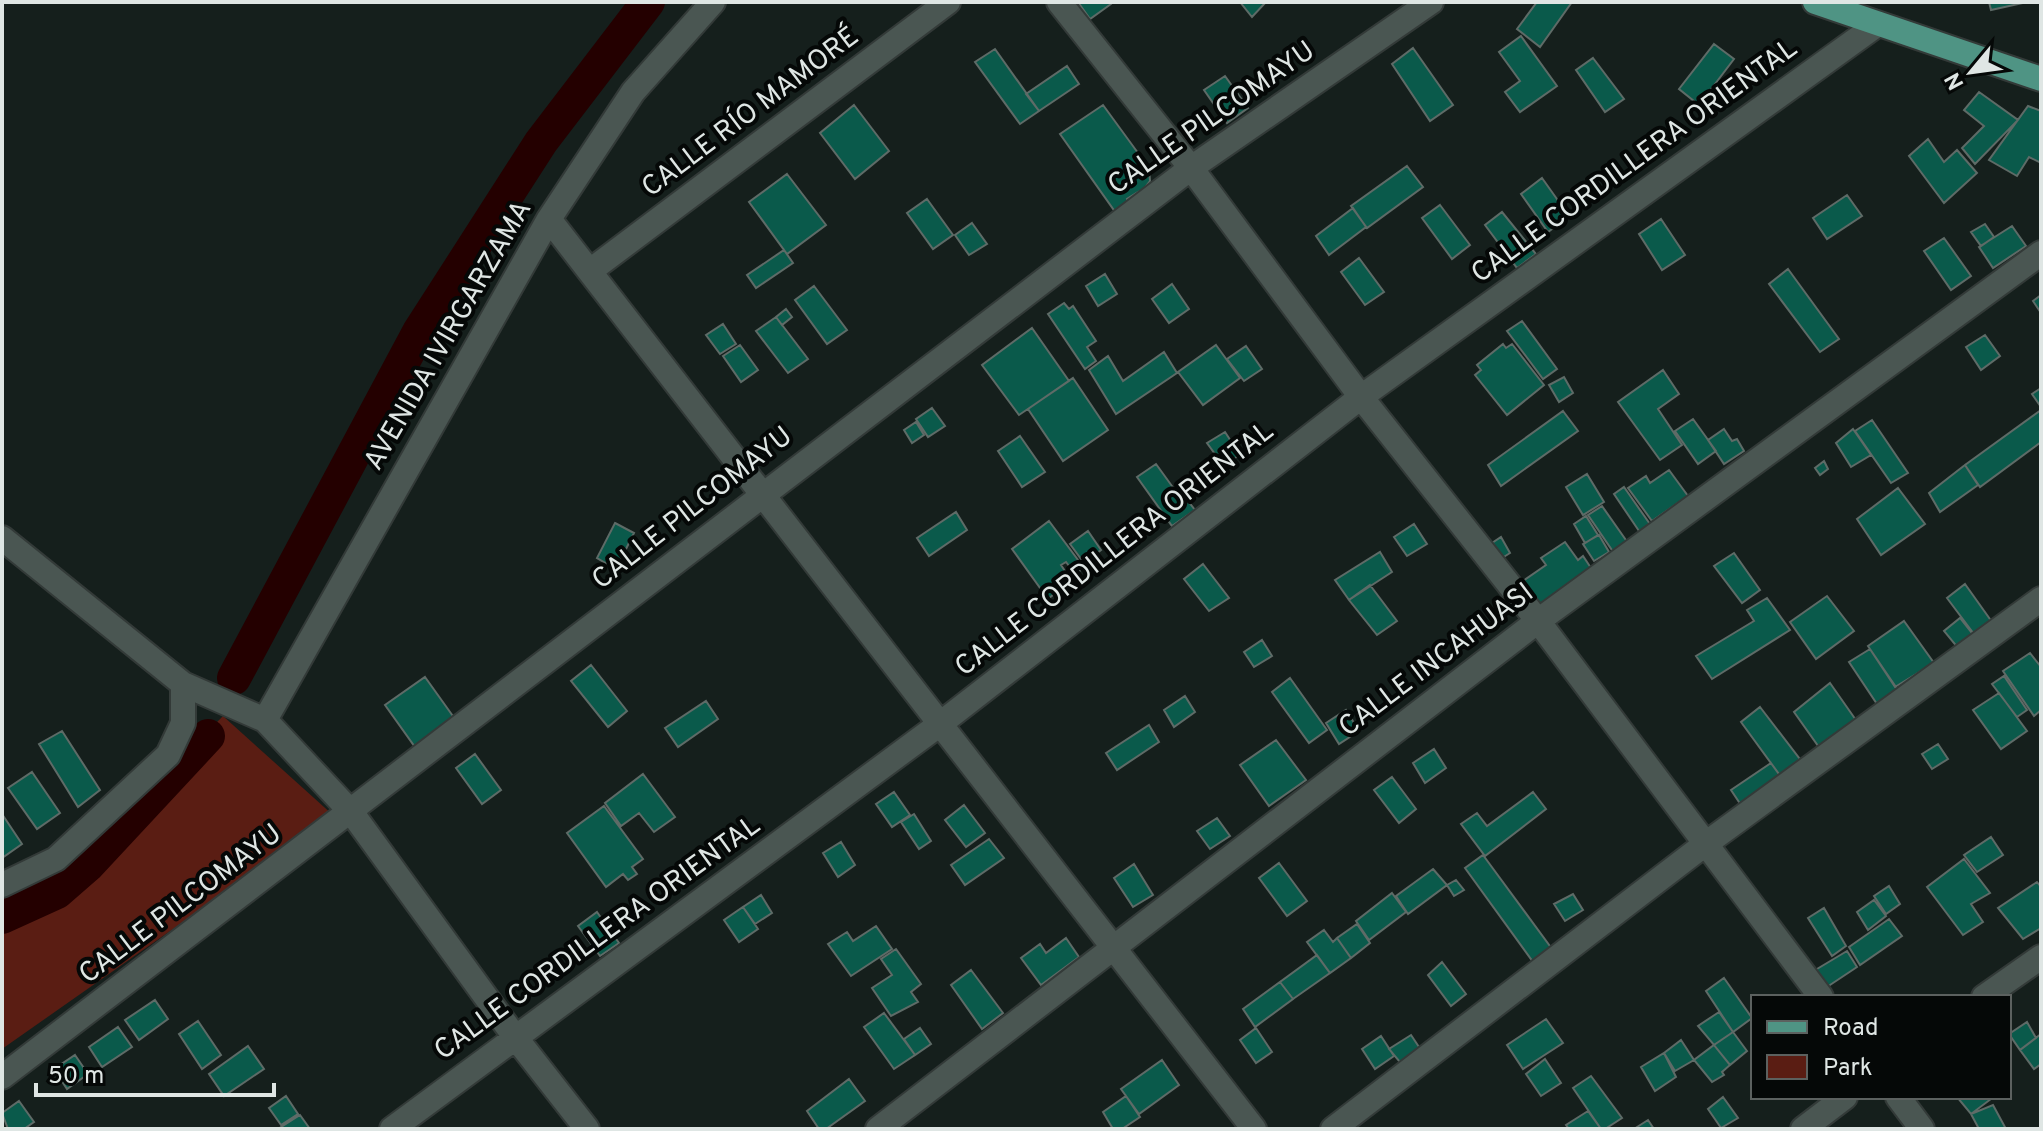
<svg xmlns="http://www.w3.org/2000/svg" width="2043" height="1131" viewBox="0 0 2043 1131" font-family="Overpass,sans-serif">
  <rect width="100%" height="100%" fill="#151f1c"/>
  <!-- green -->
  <path fill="#5a1d13" d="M223,716L334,816L2,1049V906L57,877L136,804Z"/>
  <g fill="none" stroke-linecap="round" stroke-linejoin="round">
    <!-- canal -->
    <path stroke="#240000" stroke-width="34" d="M234,678L419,332L541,142L648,2
      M2,917L57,892L88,865L208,736"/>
  </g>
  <!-- building -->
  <path fill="#0a5a4b" stroke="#5e6b67" stroke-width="2" d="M1078,2H1110L1111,4L1090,19Z
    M1240,2H1266L1252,17Z
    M1537,2H1572L1540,47L1517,29Z
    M1989,2H2023V3L1991,10Z
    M1521,36L1557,86L1520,112L1505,92L1520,81L1499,52Z
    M1714,44L1734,59L1699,105L1679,89Z
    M1413,48L1453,105L1430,121L1392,64Z
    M995,49L1039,111L1020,124L975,62Z
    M1593,58L1624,99L1605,112L1576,70Z
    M1067,66L1079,84L1039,111L1026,94Z
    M1225,76L1248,108L1227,123L1204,90Z
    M1979,92L2018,120L1975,164L1962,148L1984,126L1964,110Z
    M854,105L889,151L855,179L820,133Z
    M1103,105L1149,168L1150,181L1139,195L1138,192L1127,199L1129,204L1116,213L1060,134Z
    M2028,106L2041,111V163L2029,157L2017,176L1989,160Z
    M1928,139L1944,162L1957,150L1977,173L1944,203L1909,156Z
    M1407,166L1423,187L1367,228L1351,206Z
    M787,174L826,225L787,254L749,202Z
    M1542,178L1569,216L1548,232L1521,194Z
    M1847,195L1862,216L1827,239L1813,218Z
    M927,199L953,235L933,249L907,213Z
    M1440,205L1470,245L1452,259L1422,218Z
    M1353,208L1366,227L1329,255L1316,236Z
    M1502,212L1536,254L1517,268L1485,225Z
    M1661,219L1685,255L1662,270L1639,234Z
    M972,223L987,244L969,255L955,235Z
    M1985,224L1994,237L1981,246L1971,232Z
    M2012,226L2026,246L1993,268L1979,247Z
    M1944,238L1971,276L1951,290L1924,251Z
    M784,250L793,263L756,288L747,275Z
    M1359,258L1384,292L1365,305L1341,272Z
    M1788,269L1839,339L1820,352L1769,284Z
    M1105,274L1117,294L1098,306L1086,286Z
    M1172,284L1189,309L1169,323L1152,299Z
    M814,286L847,330L827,344L795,300Z
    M2041,295V313L2033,301Z
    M1064,303L1069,309L1073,306L1096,341L1087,347L1096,361L1085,369L1048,314Z
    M786,309L792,317L782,325L776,317Z
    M776,317L808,359L788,373L756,331Z
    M1522,321L1557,369L1543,379L1507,331Z
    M723,324L736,344L720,354L706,335Z
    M1032,328L1069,381L1019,415L982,365Z
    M1985,335L2000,356L1981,370L1966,347Z
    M1503,344L1506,348L1512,344L1544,385L1507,415L1475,375L1481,370L1477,365Z
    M740,345L758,370L741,382L723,356Z
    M1216,345L1240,378L1203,405L1178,372Z
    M1246,346L1262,369L1244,381L1227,359Z
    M1164,352L1177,373L1116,414L1089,370L1108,356L1123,381Z
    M1663,370L1679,394L1658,409L1682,445L1660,460L1618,402Z
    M1564,377L1573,393L1559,402L1549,385Z
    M1073,378L1108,430L1063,461L1028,409Z
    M2041,388V407L2032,394Z
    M932,408L945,426L928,437L916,419Z
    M2041,410V442L1980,487L1965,465Z
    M1563,411L1578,431L1501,486L1488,465Z
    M1693,419L1716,451L1698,464L1675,431Z
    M1872,420L1908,473L1891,483L1855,431Z
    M916,422L924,435L912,443L904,430Z
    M1724,429L1732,441L1737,439L1744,451L1724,464L1708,440Z
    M1853,429L1871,455L1851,467L1836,443Z
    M1225,432L1240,455L1223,465L1207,443Z
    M1020,436L1045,472L1022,487L998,451Z
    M1824,461L1828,469L1820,475L1815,468Z
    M1156,464L1185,504L1188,501L1195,510L1172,526L1137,477Z
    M1965,465L1978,485L1940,512L1929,493Z
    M1669,470L1688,496L1652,521L1628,488L1646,476L1650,483Z
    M1587,474L1604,502L1583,515L1566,487Z
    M1624,487L1652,527L1641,534L1614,494Z
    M1898,488L1925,524L1881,555L1857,519Z
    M1602,506L1628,543L1614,553L1588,515Z
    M956,512L967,530L929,556L917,538Z
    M1586,516L1598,535L1585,543L1574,524Z
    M1049,521L1084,568L1075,574L1066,562L1061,565L1071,580L1048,599L1012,549Z
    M615,523L634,533L616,569L597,558Z
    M1414,524L1427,544L1407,556L1394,537Z
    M1088,531L1101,550L1084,563L1070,544Z
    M1599,535L1609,552L1594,561L1583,544Z
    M1501,537L1510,553L1499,560L1489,545Z
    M1565,542L1578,560L1583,556L1593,571L1546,607L1525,604L1513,588L1546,565L1541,558Z
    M1380,552L1392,572L1349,600L1335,580Z
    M1734,553L1760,590L1742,603L1714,566Z
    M1203,564L1229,598L1209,611L1184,579Z
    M1965,584L1992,622L1974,634L1947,598Z
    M1370,585L1397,621L1377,635L1349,600Z
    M1827,596L1854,631L1816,659L1790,622Z
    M1767,598L1790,630L1712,679L1696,656L1754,621L1747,610Z
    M1960,618L1975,637L1958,648L1944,631Z
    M1904,621L1934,663L1895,687L1868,646Z
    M1262,640L1272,656L1254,667L1244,652Z
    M1870,649L1900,693L1879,707L1849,662Z
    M2030,653L2041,667V710L2034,716L2003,671Z
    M591,665L627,711L608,727L571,681Z
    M2004,676L2027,710L2017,717L1992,684Z
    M425,677L455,719L415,747L385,705Z
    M1290,678L1327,730L1309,743L1272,692Z
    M1830,683L1858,723L1821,750L1794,712Z
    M1999,693L2027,731L2001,749L1973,710Z
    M1185,696L1195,712L1174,727L1164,710Z
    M706,701L718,719L678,747L665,728Z
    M1760,707L1806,767L1784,781L1741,722Z
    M1346,710L1359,731L1339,744L1326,723Z
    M1149,725L1159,742L1117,770L1106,753Z
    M62,731L100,790L78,807L39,744Z
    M1276,740L1306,780L1269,806L1240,765Z
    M1938,744L1948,759L1932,769L1922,754Z
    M1434,749L1446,768L1425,783L1413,763Z
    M475,754L501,790L482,804L456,768Z
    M1771,763L1784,781L1743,808L1731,790Z
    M32,772L60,813L37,829L8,788Z
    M643,774L675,817L654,832L639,813L621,826L605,803Z
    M1392,777L1416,809L1399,823L1374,790Z
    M894,792L910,815L892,827L876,804Z
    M1533,792L1546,809L1485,856L1461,824L1477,813L1487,826Z
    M964,805L985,833L966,847L945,820Z
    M604,806L643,859L632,867L637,874L628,880L623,874L606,887L567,833Z
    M2,814L22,844L2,858Z
    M914,814L931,841L919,849L901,822Z
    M1217,818L1230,836L1210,849L1197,831Z
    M1991,837L2003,855L1977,872L1964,855Z
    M989,839L1004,858L965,885L951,865Z
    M841,842L855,865L838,877L823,853Z
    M1483,855L1555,953L1536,966L1465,868Z
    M1964,859L1990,893L1971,904L1983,922L1963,935L1927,887Z
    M1279,863L1307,901L1287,916L1259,878Z
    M1134,864L1153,895L1133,907L1114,878Z
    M1433,869L1447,885L1408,914L1396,896Z
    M1456,880L1464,890L1454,896L1447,885Z
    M2037,882L2041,887V928L2023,939L1998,908Z
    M1889,886L1900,904L1886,914L1874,896Z
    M1392,893L1406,912L1369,940L1356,921Z
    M1573,894L1583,910L1565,921L1554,904Z
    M761,895L772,913L755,924L743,907Z
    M1874,900L1886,916L1868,930L1857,912Z
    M743,907L758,929L739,942L724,920Z
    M1824,908L1846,946L1832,956L1808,918Z
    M597,912L619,943L600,956L578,926Z
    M1889,919L1902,936L1860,965L1849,947Z
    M1357,924L1370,943L1351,958L1337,938Z
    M876,926L892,949L851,976L828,944L847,932L853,941Z
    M1324,930L1333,942L1337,938L1351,958L1330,973L1307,942Z
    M1066,938L1079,957L1041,985L1021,958L1040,944L1046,953Z
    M896,949L921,984L911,992L918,1002L891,1016L872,988L892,975L881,959Z
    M1847,951L1857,967L1824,989L1812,972Z
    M1317,955L1330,973L1293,999L1280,982Z
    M1442,962L1466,994L1451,1006L1428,975Z
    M971,970L1003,1013L982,1029L951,985Z
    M1724,978L1752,1018L1733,1032L1706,991Z
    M1280,982L1293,999L1255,1027L1243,1009Z
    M155,1000L168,1019L139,1040L125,1020Z
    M1719,1012L1733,1032L1714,1045L1698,1026Z
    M884,1013L915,1055L894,1069L864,1027Z
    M1546,1019L1563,1043L1523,1069L1507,1045Z
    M198,1021L221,1055L202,1069L179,1034Z
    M2027,1022L2036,1038L2020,1050L2009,1034Z
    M118,1027L132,1047L102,1067L89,1047Z
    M920,1028L931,1044L915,1055L904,1039Z
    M1256,1028L1272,1052L1256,1063L1240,1040Z
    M1733,1032L1747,1051L1730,1065L1714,1045Z
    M2041,1034V1064L2034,1069L2020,1050Z
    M1411,1035L1423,1053L1404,1067L1389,1049Z
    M1381,1036L1394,1056L1375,1069L1362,1049Z
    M1681,1040L1694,1060L1675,1071L1664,1053Z
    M1714,1045L1730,1065L1722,1072L1724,1075L1712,1082L1694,1060Z
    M248,1046L264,1069L224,1096L209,1074Z
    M1664,1053L1676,1077L1655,1091L1641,1067Z
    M75,1055L88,1074L67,1089L54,1069Z
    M1545,1059L1561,1083L1541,1096L1526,1074Z
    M1162,1060L1179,1085L1139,1114L1121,1089Z
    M1591,1076L1622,1118L1605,1129H1601L1573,1088Z
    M849,1079L865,1101L826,1129H819L807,1111Z
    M286,1096L298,1114L281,1125L269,1108Z
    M1126,1096L1140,1117L1122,1129H1113L1103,1112Z
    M1723,1097L1738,1118L1721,1128L1708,1109Z
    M1957,1097H1989L1991,1099L1971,1114Z
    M19,1101L34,1122L24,1129H8L2,1113Z
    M1993,1105L2006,1129H1979L1971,1114Z
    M1588,1111L1601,1129H1569L1566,1125Z
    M300,1115L310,1129H278Z
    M1648,1120L1654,1129H1634Z"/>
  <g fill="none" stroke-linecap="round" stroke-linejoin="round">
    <defs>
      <path id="minor" d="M1059,2L1191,168L1361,397L1538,621L1821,997
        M549,219L1254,1129
        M590,271L948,2
        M2,538L183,684L265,720L352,813L515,1037L587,1129
        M265,720L549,219L633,92L713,2
        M2,885L56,859L168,755L183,723V684
        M1984,997L2041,957
        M2,1077L1191,168L1431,2
        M1898,1097L1922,1129
        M392,1129L940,724L1361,397L1878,24
        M878,1129L1538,621L2041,253
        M1333,1129L1704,845L2041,599
        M1803,1129L1845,1097"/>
      <path id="major" d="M1815,2L2041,79"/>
    </defs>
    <!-- minor casing -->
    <use href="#minor" stroke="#333a38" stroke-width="28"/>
    <!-- major casing -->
    <use href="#major" stroke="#333a38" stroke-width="28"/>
    <!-- minor -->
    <use href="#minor" stroke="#4a5652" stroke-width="24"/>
    <!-- major -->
    <use href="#major" stroke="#4f9484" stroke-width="24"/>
  </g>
  <g text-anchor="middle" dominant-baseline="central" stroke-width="8" stroke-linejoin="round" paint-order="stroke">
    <!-- street labels -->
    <g font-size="28" fill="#dfe6e4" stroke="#050807">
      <text transform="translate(751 113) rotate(-37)">CALLE RÍO MAMORÉ</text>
      <text transform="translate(1212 119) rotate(-35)">CALLE PILCOMAYU</text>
      <text transform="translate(1635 162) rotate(-36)">CALLE CORDILLERA ORIENTAL</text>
      <text transform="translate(449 336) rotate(-60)">AVENIDA IVIRGARZAMA</text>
      <text transform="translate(693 509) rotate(-38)">CALLE PILCOMAYU</text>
      <text transform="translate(1115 550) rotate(-38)">CALLE CORDILLERA ORIENTAL</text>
      <text transform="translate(1437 661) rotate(-37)">CALLE INCAHUASI</text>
      <text transform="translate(181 905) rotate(-37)">CALLE PILCOMAYU</text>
      <text transform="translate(598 939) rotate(-36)">CALLE CORDILLERA ORIENTAL</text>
    </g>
  </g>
  <!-- border -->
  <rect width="2043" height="1131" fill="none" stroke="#dfe6e4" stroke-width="8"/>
  <!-- legend -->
  <rect x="1751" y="995" width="260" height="104" fill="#050807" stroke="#5c615f" stroke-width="2"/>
  <rect x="1767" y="1021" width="40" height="12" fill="#4f9484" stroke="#5c615f" stroke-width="2"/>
  <text x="1823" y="1035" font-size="24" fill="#dfe6e4">Road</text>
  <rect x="1767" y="1055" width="40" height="24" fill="#5a1d13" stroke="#5c615f" stroke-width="2"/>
  <text x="1823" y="1075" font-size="24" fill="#dfe6e4">Park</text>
  <!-- north arrow -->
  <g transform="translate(1971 72) rotate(241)" stroke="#050807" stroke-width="6" paint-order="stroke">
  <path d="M0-6L14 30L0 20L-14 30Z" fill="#dfe6e4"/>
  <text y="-12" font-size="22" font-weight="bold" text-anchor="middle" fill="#dfe6e4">N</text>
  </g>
  <!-- scale -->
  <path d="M36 1083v12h238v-12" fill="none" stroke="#dfe6e4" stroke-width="4"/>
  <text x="48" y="1083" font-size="24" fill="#dfe6e4" stroke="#050807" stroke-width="6" paint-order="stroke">50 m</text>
</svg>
